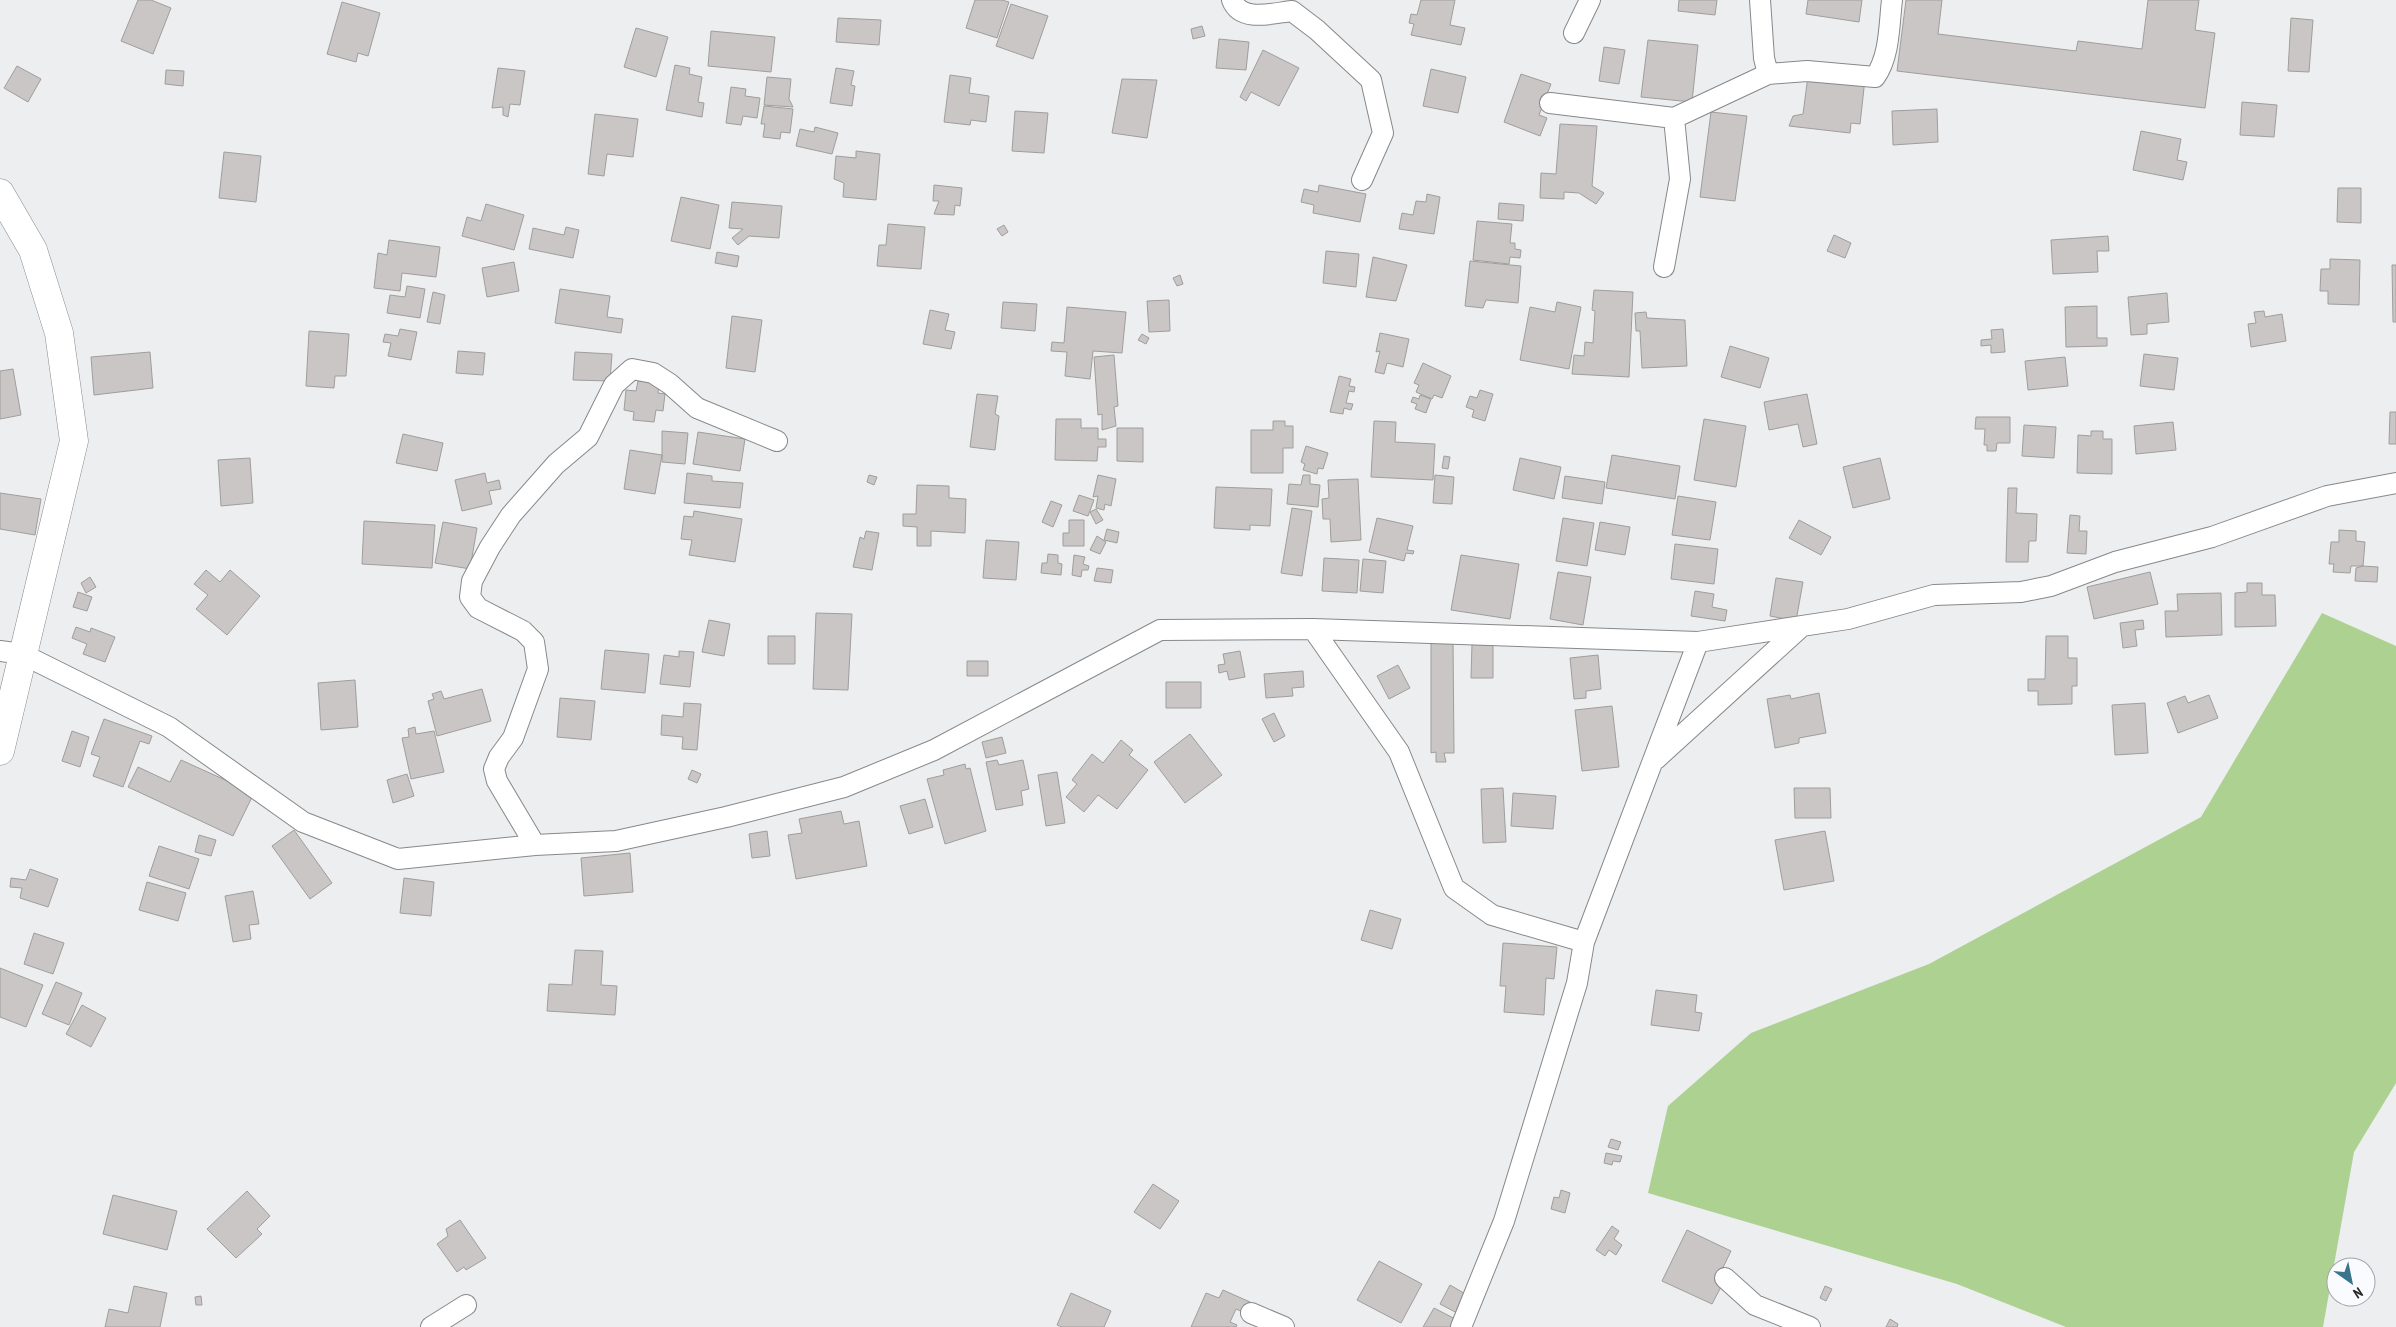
<svg xmlns="http://www.w3.org/2000/svg" width="2396" height="1327" viewBox="0 0 2396 1327" font-family="'PT Sans Narrow',sans-serif">
  <rect width="100%" height="100%" fill="#eceef0"/>
  <!-- green -->
  <path fill="#acd190" d="M2322,613L2396,646V1083L2354,1152L2323,1327H2066L1957,1284L1648,1193L1668,1106L1751,1033L1929,964L2201,817Z"/>
  <!-- building -->
  <path fill="#c9c6c5" stroke="#a09e9c" d="M138,0H151L171,8L153,54L121,41Z
    M975,0H1002L1009,2L997,38L966,28Z
    M1421,0H1455L1450,25L1465,28L1461,45L1411,35L1414,24L1409,23L1411,14L1417,15Z
    M1679,0H1717L1715,15L1678,11Z
    M1808,0H1862L1859,22L1806,14Z
    M1906,0H1942L1938,34L2076,51L2078,41L2142,49L2148,0H2199L2195,30L2215,33L2205,108L1897,71Z
    M342,2L380,13L368,56L358,53L356,62L327,54Z
    M1011,4L1048,16L1033,59L996,46Z
    M838,18L881,20L879,45L836,42Z
    M2291,18L2313,20L2309,72L2288,71Z
    M1202,26L1205,36L1193,39L1191,29Z
    M636,28L668,37L656,77L624,67Z
    M711,31L775,37L771,72L708,66Z
    M1219,39L1249,42L1246,70L1216,68Z
    M1648,40L1698,45L1692,102L1641,97Z
    M1604,47L1625,50L1619,84L1599,81Z
    M1263,50L1299,68L1279,106L1251,92L1246,101L1240,97Z
    M675,65L690,68L689,74L702,77L698,102L704,103L702,117L666,110Z
    M17,66L41,79L28,102L4,88Z
    M498,68L525,71L520,105L510,104L508,117L503,115V107L492,108Z
    M836,68L854,71L851,85L855,86L852,106L830,103Z
    M1431,69L1466,77L1458,113L1423,106Z
    M166,70L184,71L183,86L165,84Z
    M1521,74L1551,84L1539,115L1547,118L1540,136L1504,122Z
    M950,75L971,78L969,93L989,96L986,122L971,120L970,125L944,122Z
    M1808,76L1865,79L1860,124L1851,123L1850,133L1789,126L1793,116L1803,114Z
    M767,77L791,79L789,99L793,107L764,105Z
    M1122,79L1157,80L1147,138L1112,133Z
    M731,87L746,89L745,96L760,98L757,118L743,116L741,125L726,123Z
    M2242,102L2277,105L2274,137L2240,135Z
    M764,106L793,109L790,133L781,132L780,139L763,137L765,124H761Z
    M1937,109L1938,142L1893,145L1892,111Z
    M1015,111L1048,113L1044,153L1012,151Z
    M1711,112L1747,116L1735,201L1700,197Z
    M595,114L638,119L633,157L607,154L604,176L588,174Z
    M1560,124L1597,126L1592,186L1604,193L1596,204L1579,193L1564,192V199L1540,198L1541,173L1556,174Z
    M815,127L838,133L832,154L796,146L800,129L814,132Z
    M2141,131L2181,139L2177,160L2187,162L2183,180L2133,170Z
    M856,151L880,154L876,200L843,197L844,183L834,179L836,156L856,158Z
    M224,152L261,156L256,202L219,198Z
    M934,185L962,188L960,206L955,205L954,215L934,214L939,201H933Z
    M1319,185L1366,194L1360,222L1313,213L1314,205L1301,202L1304,189L1318,192Z
    M2338,188H2361V223L2337,222Z
    M1427,194L1440,197L1434,234L1399,229L1402,213L1413,215L1416,201L1426,202Z
    M681,197L719,205L710,249L671,241Z
    M732,202L782,206L779,238L749,236L738,245L732,238L743,229L729,228Z
    M1499,203L1524,205L1523,221L1498,219Z
    M486,204L524,215L514,250L462,236L467,217L481,221Z
    M1477,221L1512,224L1510,243H1515V249L1521,250L1520,258L1510,257L1509,264L1473,260Z
    M888,224L925,227L921,269L877,266L879,245H886Z
    M1004,225L1008,232L1002,236L997,229Z
    M566,227L579,230L573,258L529,249L533,228L564,235Z
    M1834,235L1851,243L1845,258L1827,251Z
    M2108,236L2109,251H2097L2098,272L2053,274L2051,240Z
    M389,240L440,247L436,277L402,273L400,291L374,288L378,253L387,255Z
    M1326,251L1359,254L1356,287L1323,283Z
    M717,252L739,256L737,267L715,263Z
    M1373,257L1407,265L1396,301L1366,297Z
    M2330,259L2360,260L2359,305L2328,304V291H2320L2321,269H2330Z
    M1470,261L1521,266L1518,303L1486,300L1483,308L1465,306Z
    M514,262L519,291L487,297L482,268Z
    M2392,265H2396V322H2393Z
    M1180,275L1183,284L1177,286L1173,278Z
    M407,286L425,289L420,318L387,313L390,295L405,297Z
    M560,289L610,296L607,317L623,319L621,333L555,323Z
    M1594,290L1633,292L1629,377L1572,374L1574,355L1584,356L1585,342L1593,343L1595,311L1592,310Z
    M433,292L445,295L440,324L427,322Z
    M2167,293L2169,322L2147,324V334L2131,335L2128,297Z
    M1169,300L1170,331L1149,332L1147,301Z
    M1003,302L1037,304L1035,331L1001,328Z
    M1557,302L1581,307L1569,369L1520,360L1530,307L1555,312Z
    M2097,306V338H2107V346L2066,347L2065,307Z
    M1067,307L1126,312L1122,353L1093,351L1090,379L1065,376L1067,352L1051,351L1052,342L1064,343Z
    M930,310L949,314L945,330L955,332L951,349L923,344Z
    M2264,311L2265,317L2282,314L2286,341L2251,347L2248,324L2256,323L2254,312Z
    M1646,312L1647,318L1685,320L1687,366L1642,368L1640,331H1636L1635,313Z
    M732,316L762,320L755,372L726,368Z
    M400,329L417,332L411,360L388,356L391,343L383,342L385,334L398,336Z
    M2003,329L2005,352L1991,353V345L1981,346V340L1992,339L1991,330Z
    M309,331L349,334L346,376H335L334,388L306,386Z
    M1380,333L1409,339L1403,367L1387,363L1384,374L1375,372L1380,351L1376,352Z
    M1142,334L1149,338L1146,344L1138,340Z
    M1730,346L1769,358L1760,388L1721,377Z
    M458,351L485,353L483,375L456,373Z
    M150,352L153,388L94,395L91,357Z
    M575,352L612,354L610,381L573,380Z
    M2144,354L2178,358L2174,390L2140,386Z
    M1114,355L1118,406L1114,407L1116,426L1102,430V414L1098,415L1094,357Z
    M2065,357L2068,386L2028,390L2025,361Z
    M1423,363L1451,376L1442,398L1434,395L1432,399L1416,392L1419,385L1414,383Z
    M13,369L21,415L0,419V371Z
    M1339,376L1351,379L1349,386L1355,387L1354,392L1349,391L1346,403L1353,404L1351,410L1344,408L1343,414L1330,412Z
    M638,381L659,383L658,393L665,394L663,411L656,410L654,422L633,420L634,412L624,410L626,390L636,391Z
    M1480,390L1493,394L1485,421L1472,417L1474,410L1466,407L1470,396L1477,398Z
    M977,394L998,396L995,414L999,416L995,450L970,447Z
    M1807,394L1817,444L1803,447L1798,424L1769,430L1764,402Z
    M1420,395L1431,399L1426,413L1415,409L1417,404L1411,402L1413,397L1419,399Z
    M2390,412H2396V444H2389Z
    M1976,417H2010V443H1997L1996,451H1987V445H1984L1985,429H1975Z
    M1056,419H1081V428H1098V439H1106V447H1098L1097,461L1055,460Z
    M1704,419L1746,426L1736,487L1694,480Z
    M1273,421H1285V426H1293V448H1283V473H1251V430H1273Z
    M1374,421L1396,422L1395,442L1435,444L1433,480L1371,477Z
    M2173,422L2176,450L2136,454L2134,426Z
    M2024,425L2056,427L2054,458L2022,456Z
    M1117,428H1143V462L1117,461Z
    M662,431L688,433L685,464L662,462Z
    M2091,431H2103V439H2112V474L2077,473L2078,435L2091,436Z
    M698,432L745,439L740,471L693,464Z
    M403,434L443,443L437,471L396,463Z
    M1306,446L1328,453L1323,469L1318,468L1317,474L1303,470L1305,464L1301,462Z
    M630,450L662,455L655,494L624,489Z
    M1612,455L1680,466L1675,499L1606,488Z
    M1444,456L1450,457L1448,469L1442,468Z
    M250,458L253,503L221,506L218,460Z
    M1520,458L1561,467L1554,499L1513,490Z
    M1880,458L1890,499L1853,508L1843,467Z
    M485,473L487,483L499,480L501,489L489,491L492,504L462,511L455,480Z
    M687,473L712,476V481L743,483L740,508L684,503Z
    M869,475L877,477L874,485L867,482Z
    M1098,475L1116,479L1111,506L1105,504L1104,510L1096,508L1098,496L1093,497Z
    M1303,475H1310V484L1320,485L1318,507L1287,504L1289,484L1301,485Z
    M1435,475L1454,477L1452,504L1433,503Z
    M1565,476L1605,482L1602,504L1562,498Z
    M1358,479L1361,540L1331,542L1330,519H1323L1322,499L1329,498L1328,480Z
    M917,485L949,486V498L966,499L965,533L931,531V546H917V527L903,526V514H916Z
    M1216,487L1272,489L1270,526L1250,525V530L1214,528Z
    M2008,488H2017L2016,513L2037,514L2036,541H2029L2028,562H2006Z
    M0,493L41,499L35,535L0,529Z
    M1079,495L1094,500L1088,516L1073,511Z
    M1678,496L1716,502L1710,540L1672,535Z
    M1051,501L1062,505L1053,527L1042,522Z
    M1292,508L1312,511L1302,576L1281,573Z
    M1096,509L1103,520L1096,524L1090,512Z
    M694,511L742,519L735,562L689,555L692,540L681,539L684,516L693,517Z
    M2070,515L2080,516L2079,531H2087L2086,554L2067,553Z
    M1377,518L1413,526L1407,550L1414,551L1413,554L1406,553L1404,561L1369,552Z
    M1563,518L1594,523L1587,566L1556,561Z
    M1069,520H1084V546H1063V533H1069Z
    M1799,520L1831,537L1821,555L1789,538Z
    M364,521L435,525L432,568L362,564Z
    M443,522L477,528L470,569L435,563Z
    M1600,522L1630,527L1625,555L1595,550Z
    M1107,529L1119,532L1117,543L1104,540Z
    M2339,530L2356,531V541L2365,542L2363,566H2351L2350,573L2333,572L2334,564H2329L2331,542H2339Z
    M866,531L879,533L872,570L853,567L860,537L864,539Z
    M1097,536L1106,542L1100,554L1090,550Z
    M986,540L1019,542L1016,580L983,578Z
    M1675,544L1718,549L1714,584L1671,579Z
    M1048,554L1058,555V563L1062,564L1061,575L1041,573L1042,563H1047Z
    M1074,555L1085,557L1083,564L1089,566L1088,570H1082L1081,577L1072,575Z
    M1461,555L1519,564L1510,619L1451,610Z
    M1324,558L1359,560L1357,593L1322,591Z
    M1363,559L1386,561L1383,593L1360,591Z
    M2363,566L2378,567L2377,582L2355,581L2356,568Z
    M1097,568L1113,570L1111,583L1094,581Z
    M206,570L220,582L230,570L260,596L227,635L196,609L208,595L194,584Z
    M1558,572L1591,577L1583,625L1550,619Z
    M2150,572L2158,604L2094,619L2087,587Z
    M90,577L96,587L86,593L81,583Z
    M1776,578L1803,582L1796,621L1770,616Z
    M2247,583H2262V595H2275L2276,626L2235,627V593L2247,592Z
    M1695,591L1714,594L1712,607L1727,610L1725,621L1691,616Z
    M78,592L92,597L87,611L73,607Z
    M2221,593L2222,635L2166,637L2165,611H2178L2177,594Z
    M816,613L852,614L848,690L813,689Z
    M709,620L730,624L724,656L702,652Z
    M2143,620L2144,629L2135,630L2137,646L2123,648L2120,623Z
    M76,627L90,632L91,628L115,637L105,662L83,654L87,644L72,638Z
    M768,636H795V664H768Z
    M2046,636H2068V658H2077V686H2072V704L2038,705V691H2028V679H2045Z
    M1431,640H1453L1454,753H1444L1446,762H1436V752L1431,753Z
    M1472,643H1493V678H1471Z
    M605,650L649,654L645,693L601,689Z
    M679,651L694,652L690,687L660,684L664,655L679,657Z
    M1240,651L1245,677L1229,680L1227,671L1219,673L1218,665L1225,664L1223,654Z
    M1598,655L1601,689L1586,691V698L1574,699L1570,658Z
    M967,661H988V676H967Z
    M1398,665L1410,688L1389,699L1377,676Z
    M1303,671L1304,687L1292,688L1293,696L1266,698L1264,674Z
    M355,680L358,727L321,730L318,683Z
    M1166,682H1201V708H1166Z
    M482,689L491,721L437,736L428,701L434,699L432,694L441,691L444,699Z
    M1819,693L1826,733L1799,738V743L1775,748L1767,699L1790,695L1791,699Z
    M2209,695L2218,718L2178,733L2167,703L2185,696L2188,703Z
    M560,698L595,701L591,740L557,737Z
    M684,703L701,704L697,750L682,749L683,737L661,735L662,715L683,717Z
    M2145,703L2148,753L2115,755L2112,705Z
    M1612,706L1619,767L1582,771L1575,710Z
    M1274,713L1285,736L1274,742L1262,719Z
    M104,719L152,736L149,744L140,741L123,787L93,776L100,757L91,754Z
    M415,727L416,734L434,731L444,772L411,779L402,738L409,737L408,729Z
    M72,731L89,737L80,767L62,761Z
    M1190,734L1222,775L1185,803L1154,762Z
    M1002,737L1006,753L986,758L982,742Z
    M1121,740L1133,750L1129,755L1148,770L1117,809L1098,795L1084,812L1066,797L1077,784L1072,780L1092,754L1103,763Z
    M181,760L254,793L233,836L128,787L138,767L170,782Z
    M997,760L999,765L1023,760L1029,789L1021,791L1023,805L996,810L986,762Z
    M965,764L966,769L970,768L986,831L945,844L927,779L944,775L943,770Z
    M692,770L701,774L697,783L688,779Z
    M1057,772L1065,823L1046,826L1038,775Z
    M407,774L414,796L393,803L387,780Z
    M1503,788L1506,842L1483,843L1481,789Z
    M1794,788H1830L1831,818H1795Z
    M1513,793L1556,796L1553,829L1511,826Z
    M925,799L933,827L909,834L900,806Z
    M841,811L844,824L859,821L867,866L796,879L788,835L802,833L799,819Z
    M294,830L332,883L310,899L272,846Z
    M767,831L770,856L752,858L749,834Z
    M1825,831L1834,881L1784,890L1775,840Z
    M199,835L216,840L211,856L195,852Z
    M159,846L199,859L189,889L149,876Z
    M630,853L633,892L584,896L581,858Z
    M30,869L58,879L48,907L20,898L22,888L10,887L11,878L26,880Z
    M404,878L434,882L431,916L400,913Z
    M147,882L186,893L178,921L139,910Z
    M253,891L259,924L249,925L251,939L233,942L225,896Z
    M1370,910L1401,919L1392,949L1361,940Z
    M34,933L64,943L53,974L24,964Z
    M1503,943L1557,947L1554,979L1546,978L1544,1015L1504,1012L1506,986H1500Z
    M575,950L603,951L601,985L617,986L615,1015L547,1011L549,984L572,985Z
    M0,968L43,985L26,1027L0,1017Z
    M56,982L82,993L69,1025L42,1014Z
    M1656,990L1697,995L1695,1012L1702,1013L1699,1031L1651,1025Z
    M82,1005L106,1018L91,1047L66,1034Z
    M1611,1139L1621,1142L1618,1150L1608,1147Z
    M1606,1153L1622,1156L1620,1162L1613,1161L1612,1165L1604,1163Z
    M1153,1184L1179,1201L1160,1229L1134,1212Z
    M1561,1190L1570,1193L1565,1213L1551,1209L1554,1197L1559,1198Z
    M247,1191L270,1216L257,1229L262,1234L236,1258L207,1229Z
    M113,1195L177,1211L167,1250L103,1234Z
    M460,1220L486,1258L466,1270L464,1267L457,1272L437,1244L448,1236L446,1229Z
    M1612,1226L1619,1231L1614,1239L1622,1245L1616,1255L1609,1250L1605,1256L1596,1250Z
    M1687,1230L1731,1251L1716,1282L1722,1285L1712,1304L1662,1281Z
    M1379,1261L1422,1284L1401,1323L1357,1300Z
    M1450,1285L1469,1296L1459,1314L1440,1304Z
    M134,1286L167,1293L160,1327H105L109,1309L128,1313Z
    M1825,1286L1832,1289L1826,1301L1820,1298Z
    M1223,1290L1250,1302L1245,1313L1236,1309L1230,1322L1237,1325L1236,1327H1191L1206,1293L1219,1298Z
    M1071,1293L1111,1311L1104,1327H1062L1057,1325Z
    M201,1296L202,1305H196L195,1297Z
    M1434,1308L1461,1322L1458,1327H1423Z
    M1890,1319L1898,1324L1897,1327H1886Z"/>
  <g fill="none" stroke-linecap="round" stroke-linejoin="round">
    <defs>
      <path id="minor" d="M1232,0C1241,23 1273,13 1292,11L1317,30L1371,80L1383,133L1362,180
        M1760,0L1764,58L1768,74
        M1574,33L1590,0
        M1550,103L1674,118L1768,74L1807,71L1875,77C1890,56 1889,25 1892,0
        M1664,267L1680,179L1674,118
        M1313,629L1399,752L1454,888L1492,915L1584,942
        M0,651L22,654L169,727L303,822L398,859L535,845L616,841L726,817L844,787L934,750L1160,630L1313,629L1698,642L1848,619L1934,595L2021,592L2051,586L2115,562L2212,537L2327,496L2396,483
        M1656,759L1802,626
        M535,845L497,781L494,769L499,757L513,738L538,669L534,642L523,631L478,608L470,597L472,581L490,547L511,515L556,464L588,437L614,385L632,369L653,373L670,384L697,408L777,441
        M1725,1278L1755,1305L1810,1327
        M1251,1313L1284,1327
        M431,1327L466,1305
        M1461,1327L1504,1221L1577,983L1584,942L1698,642"/>
      <path id="secondary" d="M0,193L33,250L59,333L74,441L0,751"/>
    </defs>
    <!-- minor casing -->
    <use href="#minor" stroke="#86888a" stroke-width="22"/>
    <!-- secondary casing -->
    <use href="#secondary" stroke="#86888a" stroke-width="29"/>
    <!-- minor -->
    <use href="#minor" stroke="#fff" stroke-width="20"/>
    <!-- secondary -->
    <use href="#secondary" stroke="#fff" stroke-width="28"/>
  </g>
  <!-- north arrow -->
  <g transform="translate(2351 1282) rotate(147)"><circle r="24" fill="#fafbfe" stroke="#a4a5a7"/>
  <path d="M0-4L9 19L0 12L-9 19Z" fill="#3a748d"/>
  <text y="-8" font-size="14" font-weight="bold" text-anchor="middle" fill="#242425">N</text>
  </g>
</svg>
